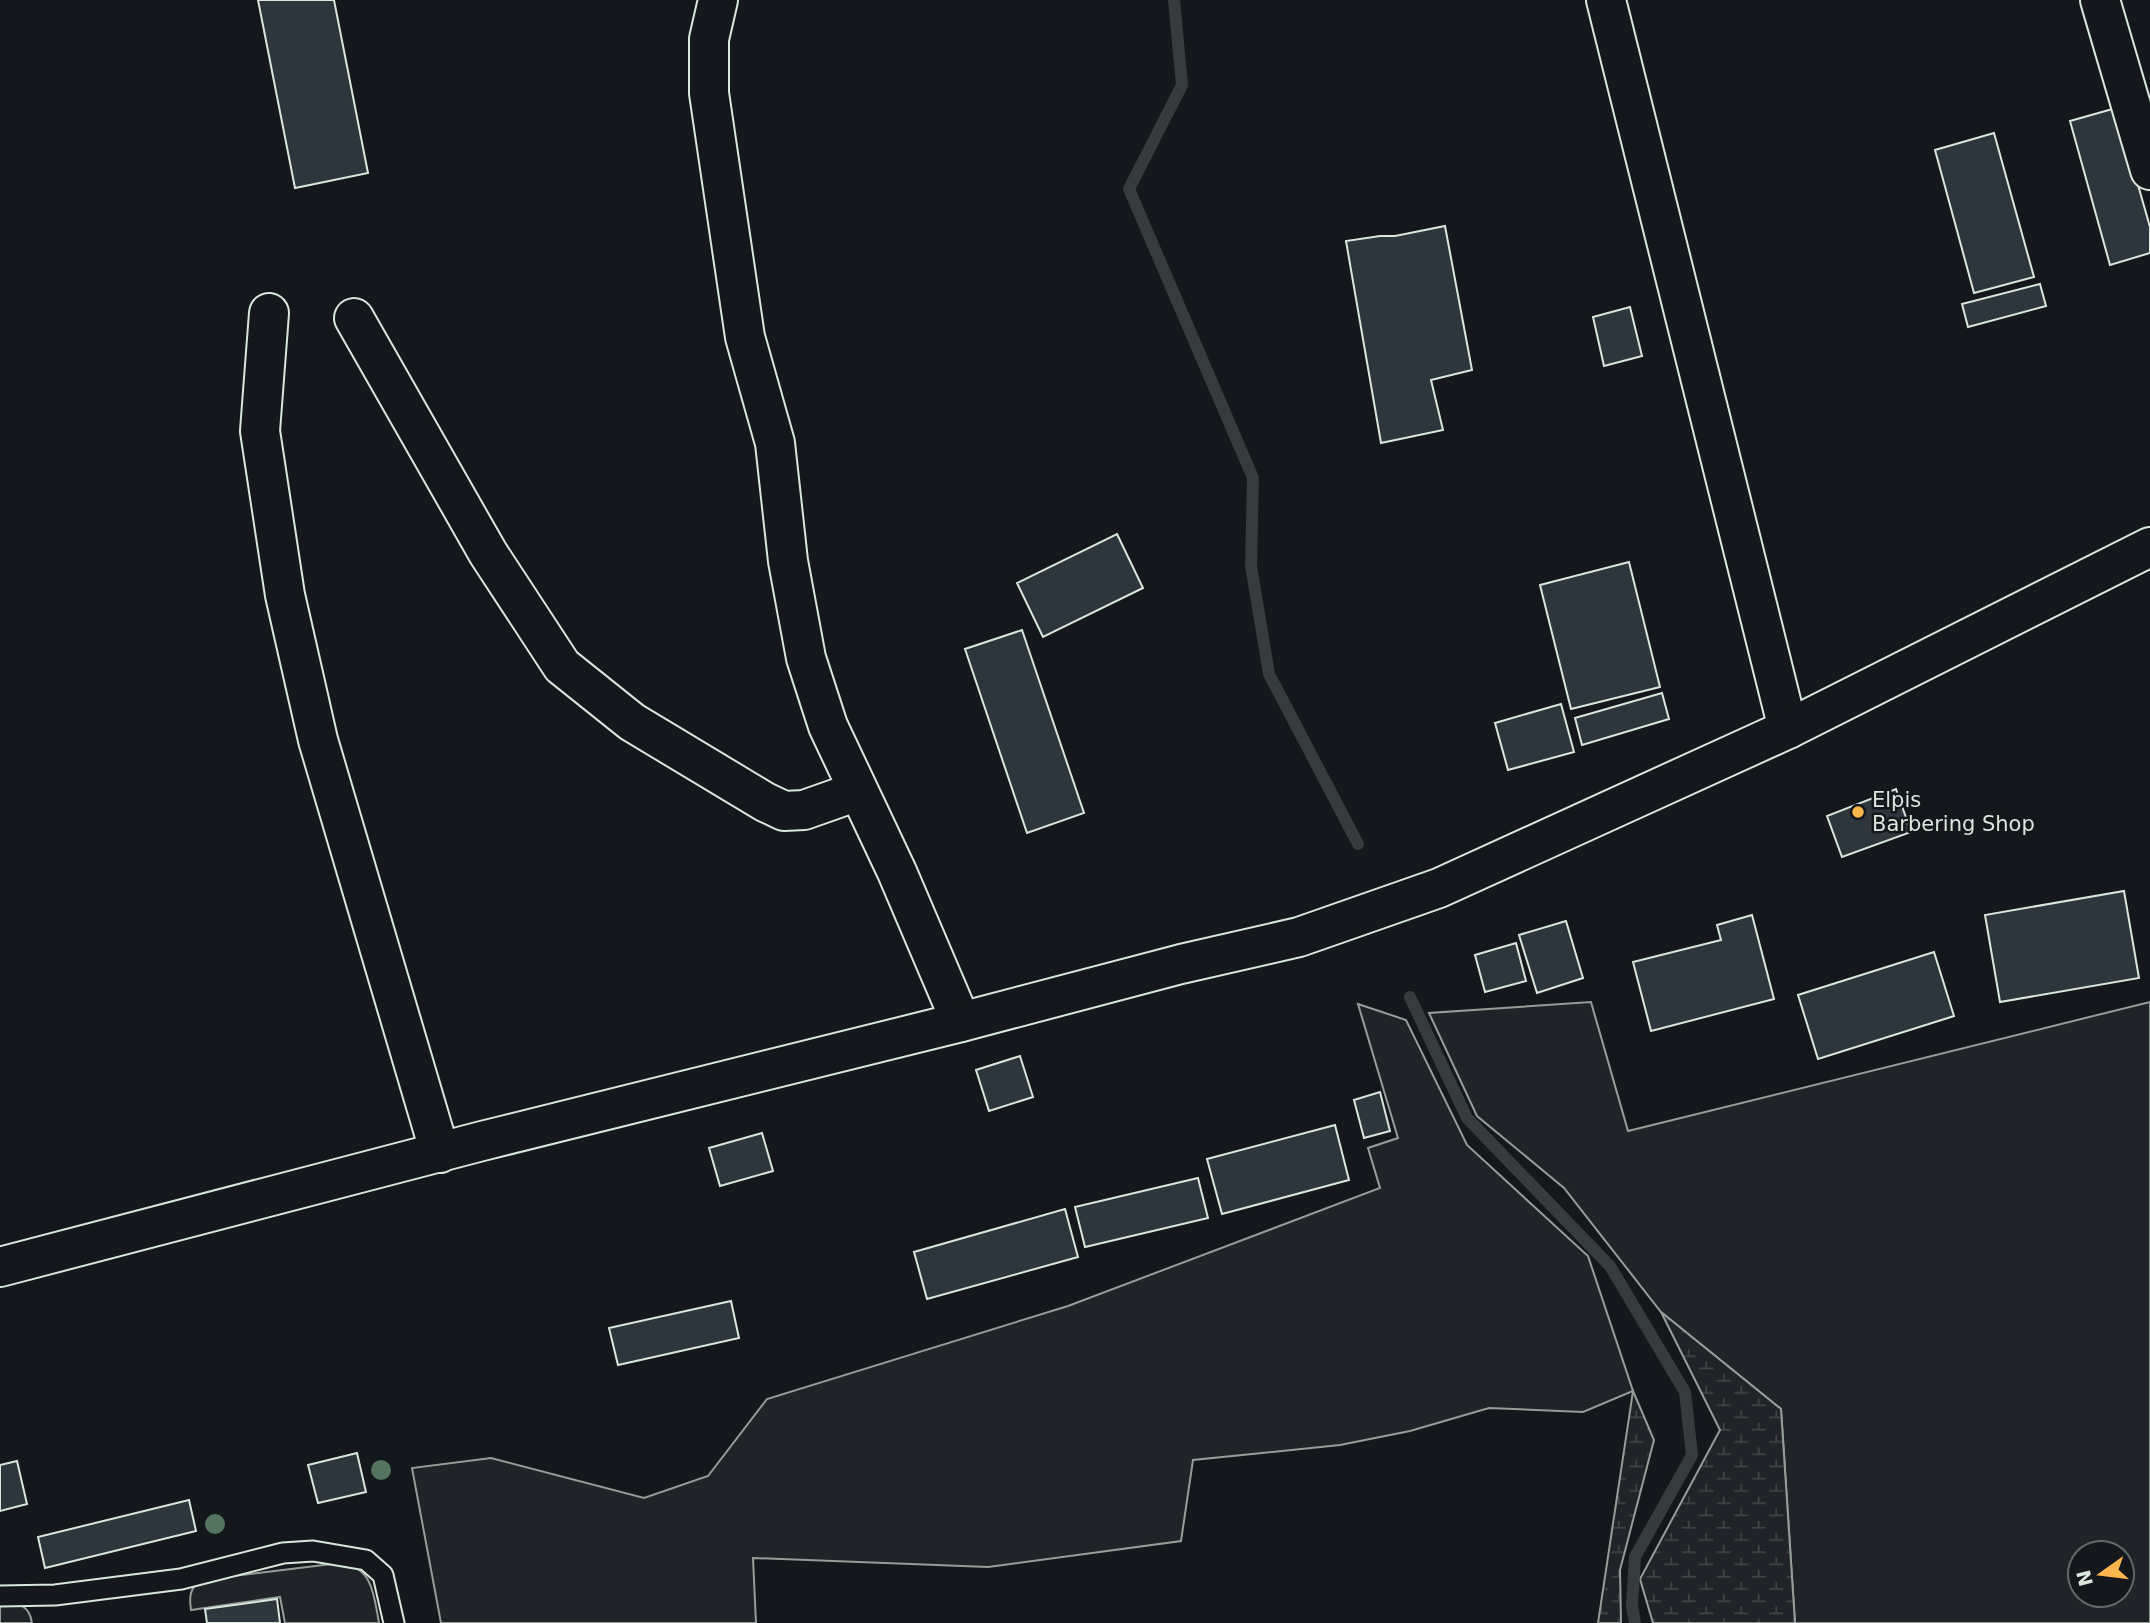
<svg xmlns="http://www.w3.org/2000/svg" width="2150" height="1623" viewBox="0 0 2150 1623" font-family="'DejaVu Sans',sans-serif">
  <defs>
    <pattern id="wetland-marsh" width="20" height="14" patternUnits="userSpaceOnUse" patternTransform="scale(1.75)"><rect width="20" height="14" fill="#202428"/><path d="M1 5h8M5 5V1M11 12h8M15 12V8" fill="none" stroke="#404447"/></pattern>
  </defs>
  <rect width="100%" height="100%" fill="#14181c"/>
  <!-- green -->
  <path fill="#202428" stroke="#939e99" stroke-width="2" fill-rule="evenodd" d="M1591,1002L1628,1131L2150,1002V1623H1795L1781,1409L1661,1312L1564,1188L1477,1116L1429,1013ZM2080,1553H2122V1595H2080Z
    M1358,1004L1406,1020L1467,1145L1588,1256L1633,1391L1583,1412L1489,1408L1410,1431L1340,1445L1193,1460L1181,1541L988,1567L753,1558L756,1623H441L412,1468L491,1458L644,1498L708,1476L767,1399L1068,1306L1380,1188L1368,1148L1398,1138Z
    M340,1563C373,1566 374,1596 379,1623H285L280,1597L191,1610C189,1596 190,1589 200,1580Z
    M0,1603C17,1604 29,1603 32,1623H0Z"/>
  <!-- wetland -->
  <path fill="url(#wetland-marsh)" stroke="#939e99" stroke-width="2" d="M1661,1312L1781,1409L1795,1623H1653L1640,1579L1720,1430Z
    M1633,1391L1654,1440L1620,1570L1621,1623H1598Z"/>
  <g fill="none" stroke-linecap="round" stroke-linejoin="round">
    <!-- stream -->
    <path stroke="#363b3e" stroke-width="12" d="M1174,0L1182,85L1129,189L1253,478L1251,566L1269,674L1358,844
      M1410,997L1467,1118L1610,1266L1685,1392L1692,1455L1635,1557L1632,1606L1635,1623"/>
  </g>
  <!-- building -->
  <path fill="#2c363c" stroke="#d8e6dc" stroke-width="2" d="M258,0H334L368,173L295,188Z
    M2116,108L2150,227V253L2110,265L2070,121Z
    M1994,133L2034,277L1974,293L1935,150Z
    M1445,226L1472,370L1431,380L1443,430L1381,443L1346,241L1380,236H1395Z
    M2040,284L2046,306L1968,327L1962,304Z
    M1630,307L1642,356L1604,366L1593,317Z
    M1117,534L1143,588L1043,637L1017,583Z
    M1629,562L1660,687L1571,709L1540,585Z
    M1022,630L1084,813L1027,833L965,649Z
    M1662,693L1669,719L1582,745L1575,718Z
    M1561,704L1574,752L1508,770L1495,723Z
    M1896,789L1911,832L1842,857L1827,816Z
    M2124,891L2139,978L2000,1002L1985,915Z
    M1752,915L1774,999L1651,1031L1633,962L1721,940L1717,925Z
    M1566,921L1583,978L1537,993L1519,935Z
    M1516,943L1526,981L1485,992L1475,955Z
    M1934,952L1954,1016L1818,1059L1798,995Z
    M1020,1056L1033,1097L989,1111L976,1070Z
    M1380,1092L1390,1131L1364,1138L1354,1100Z
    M1335,1125L1349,1180L1222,1214L1207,1159Z
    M762,1133L773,1171L720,1186L709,1148Z
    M1198,1178L1208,1218L1085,1247L1075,1207Z
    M1065,1209L1078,1257L927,1299L914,1252Z
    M731,1301L739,1338L618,1365L609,1328Z
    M357,1453L366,1492L318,1503L308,1465Z
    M17,1461L27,1504L0,1511V1465Z
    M189,1500L196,1531L45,1568L38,1537Z
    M277,1599L280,1623H207L205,1609Z"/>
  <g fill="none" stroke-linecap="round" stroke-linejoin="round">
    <defs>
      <path id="service" d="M0,1596L55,1595L181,1579L283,1553L313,1551L366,1560L383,1575L394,1623"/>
      <path id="minor" d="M718,0L709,39V93L745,337L775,443L788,561L806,658L828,726L897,872L961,1022
        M1606,0L1788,729
        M2100,0L2150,170
        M269,313L260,431L285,595L318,740L440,1153
        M354,318L488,553L562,666L632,722L765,802L784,811L804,810L858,791"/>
      <path id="tertiary" d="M0,1267L482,1141L961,1022L1181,964L1299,937L1439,888L1788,729L2150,547"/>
    </defs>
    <!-- service casing -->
    <use href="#service" stroke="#d8e6dc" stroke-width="23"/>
    <!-- minor casing -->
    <use href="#minor" stroke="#d8e6dc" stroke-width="42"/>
    <!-- tertiary casing -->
    <use href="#tertiary" stroke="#d8e6dc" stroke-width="42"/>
    <!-- service -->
    <use href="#service" stroke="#14181c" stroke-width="19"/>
    <!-- minor -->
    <use href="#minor" stroke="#14181c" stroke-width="38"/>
    <!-- tertiary -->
    <use href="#tertiary" stroke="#14181c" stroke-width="38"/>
  </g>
  <!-- trees -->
  <g fill="#55745f">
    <circle cx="381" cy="1470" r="10"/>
    <circle cx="215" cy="1524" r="10"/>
  </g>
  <!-- markers -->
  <circle fill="#ffb74d" stroke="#14181c" stroke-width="2.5" cx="1858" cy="812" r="7"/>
  <g text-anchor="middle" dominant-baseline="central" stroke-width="5" stroke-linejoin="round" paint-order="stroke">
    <!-- poi labels -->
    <g font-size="21" fill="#d8e6dc" stroke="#14181c" text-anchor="start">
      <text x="1872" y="800">Elpis<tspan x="1872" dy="24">Barbering Shop</tspan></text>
    </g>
  </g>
  <!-- north arrow -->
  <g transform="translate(2101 1574) rotate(256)"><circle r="33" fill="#14181c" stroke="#626a69" stroke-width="2"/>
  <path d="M0-5L12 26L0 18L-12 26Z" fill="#ffb74d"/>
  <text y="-10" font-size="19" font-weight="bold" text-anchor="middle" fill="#d8e6dc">N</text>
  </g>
</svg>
